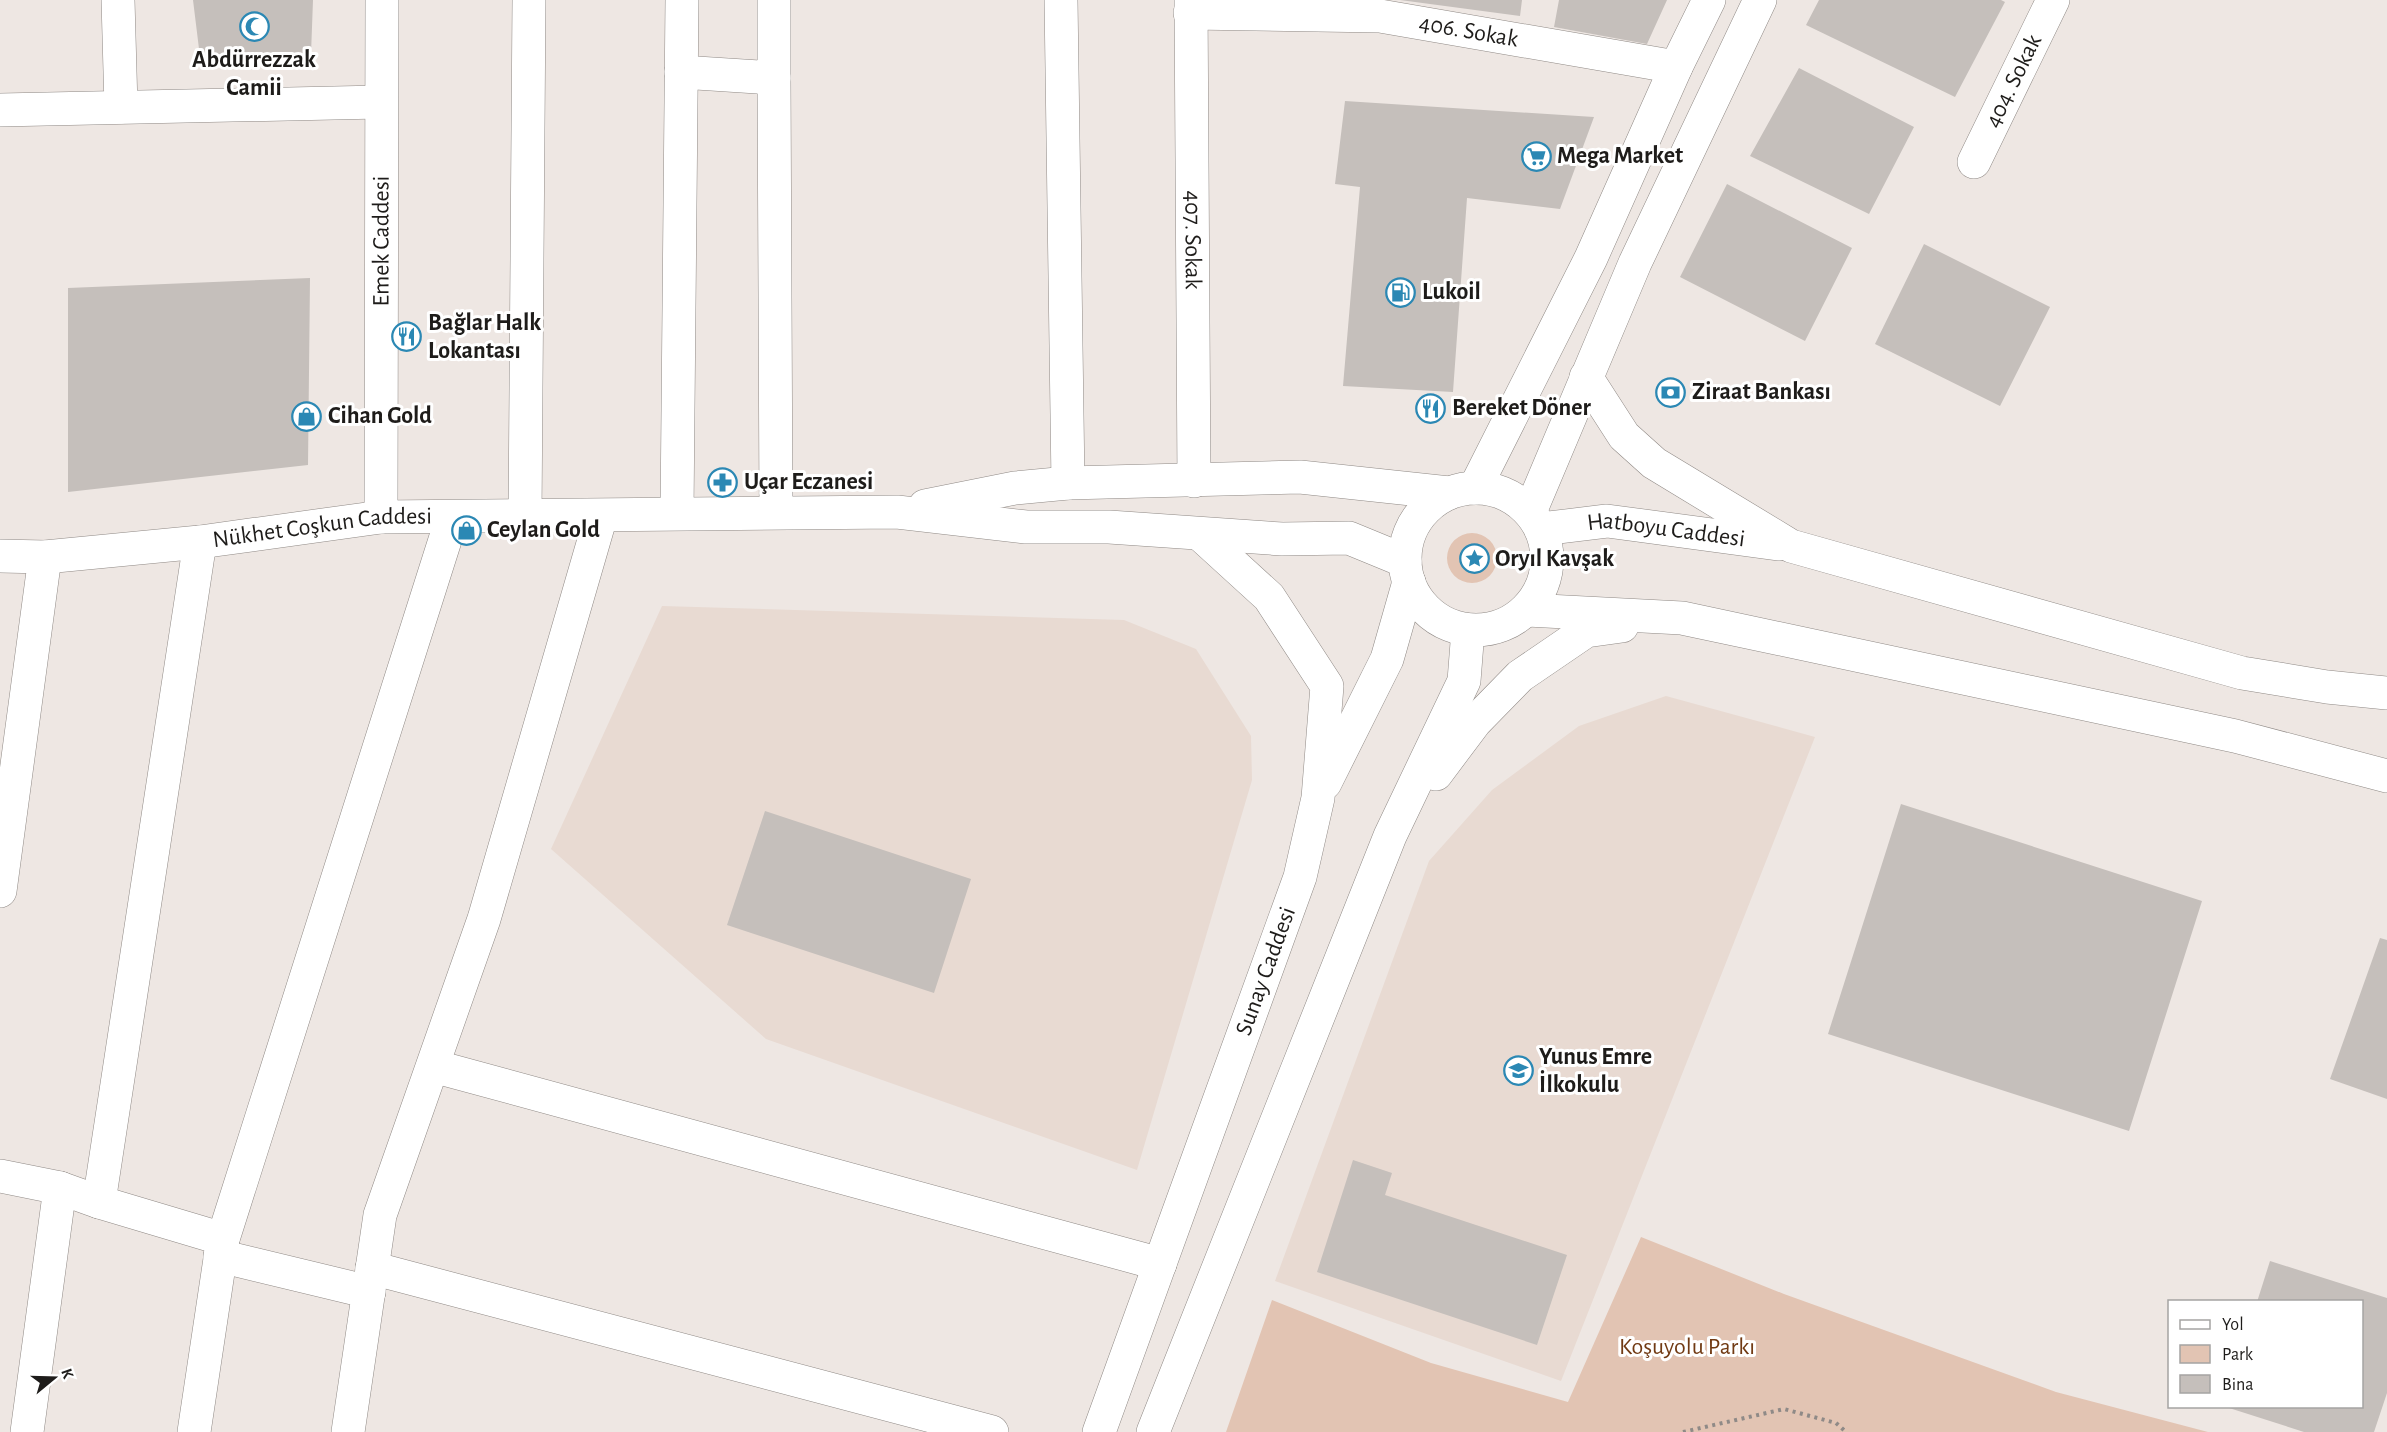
<svg xmlns="http://www.w3.org/2000/svg" width="2387" height="1432" viewBox="0 0 2387 1432" font-family="'Alegreya Sans',sans-serif">
  <rect width="100%" height="100%" fill="#eee7e3"/>
  <!-- built -->
  <path fill="#e8dad2" d="M662,606L1124,620L1196,649L1251,736L1252,780L1137,1170L766,1039L551,849Z
    M1666,696L1815,737L1561,1381L1275,1281L1429,861L1492,790L1579,726Z"/>
  <!-- green -->
  <path fill="#e2c4b3" d="M1447 558a25 25 0 1 1 50 0a25 25 0 1 1-50 0Z
    M1641,1237L1784,1294L2056,1392L2208,1432H1226L1272,1300L1431,1363L1568,1402Z"/>
  <!-- building -->
  <path fill="#c5bfbb" d="M193,0H313L311,54L201,65Z
    M1400,0H1522L1520,16Z
    M1559,0H1667L1647,44L1554,27Z
    M1819,0H2001L2005,2L1955,97L1806,25Z
    M1799,68L1914,127L1869,214L1750,156Z
    M1345,101L1594,117L1560,209L1467,198L1453,392L1343,386L1360,187L1335,184Z
    M1727,184L1852,248L1805,341L1680,277Z
    M1924,244L2050,307L2000,406L1875,344Z
    M310,278L308,465L68,492V288Z
    M1901,804L2202,901L2129,1131L1828,1034Z
    M765,811L971,879L934,993L727,925Z
    M2380,938L2387,940V1099L2330,1079Z
    M1353,1160L1392,1173L1385,1195L1567,1255L1537,1345L1317,1272Z
    M2270,1261L2387,1298V1393L2374,1432H2304L2226,1407L2362,1406V1302H2257Z"/>
  <g fill="none" stroke-linecap="round" stroke-linejoin="round">
    <defs>
      <g id="street">
        <path d="M118,0L121,107"/>
        <path d="M1061,0L1068,483"/>
        <path id="s1" d="M1191,0L1194,481"/>
        <path id="s2" d="M1190,13L1380,16L1676,67"/>
        <path d="M681,72L774,78V0"/>
        <path d="M774,78L776,512"/>
        <path d="M0,110L380,102"/>
        <path id="s3" d="M1974,162L2053,0"/>
        <path d="M677,513L682,0"/>
        <path d="M525,518L529,0"/>
        <path d="M0,891L45,557"/>
        <path d="M433,1066L1160,1264"/>
        <path d="M0,1176L60,1188L27,1432"/>
        <path d="M60,1188L99,1202L200,542"/>
        <path d="M99,1202L223,1239"/>
        <path d="M220,1256L369,1292"/>
        <path d="M372,1268L992,1432"/>
        <path d="M194,1432L223,1239L452,518"/>
        <path d="M348,1432L380,1215L484,919L601,516"/>
      </g>
      <g id="secondary">
        <path d="M1586,377L1624,436L1654,463L1791,546L2242,673L2327,687L2387,693"/>
        <path d="M1475,488L1591,258L1676,67L1709,0"/>
        <circle cx="1476" cy="559" r="71"/>
        <path d="M925,506L1015,488L1068,483L1300,477L1449,493"/>
        <path d="M1530,512L1635,263L1760,0"/>
        <path id="s4" d="M381,517L382,0"/>
        <path id="s5" d="M1541,529L1607,521L1778,544"/>
        <path id="s6" d="M0,556L45,557L200,542L381,517L897,512L1026,527H1109L1282,539L1349,538L1405,561"/>
        <path d="M1527,610L1682,618L2235,736L2387,776"/>
        <path d="M1436,774L1475,722L1520,676L1586,631L1622,626"/>
        <path d="M1325,783L1387,659L1409,582"/>
        <path id="s7" d="M1099,1432L1300,877L1318,798L1327,686L1269,597L1201,535"/>
        <path d="M1153,1432L1390,836L1464,681L1468,630"/>
      </g>
    </defs>
    <!-- street casing -->
    <use href="#street" stroke="#8f8985" stroke-width="34"/>
    <!-- secondary casing -->
    <use href="#secondary" stroke="#8f8985" stroke-width="34"/>
    <!-- path -->
    <path stroke="#8f8a87" stroke-width="4" stroke-dasharray="3 4.5" stroke-linecap="butt" d="M1683,1432L1784,1409L1836,1423L1846,1432"/>
    <!-- street -->
    <use href="#street" stroke="#fff" stroke-width="33"/>
    <!-- secondary -->
    <use href="#secondary" stroke="#fff" stroke-width="33"/>
  </g>
  <!-- icons -->
  <defs>
    <symbol id="mosque-ring" viewBox="-11 -11 22 22"><circle r="9.5" fill="#fff" stroke="#2b88b4" stroke-width="1.5"/><path d="M3.5-4.9A6 6 0 1 0 3.5 4.9A5 5 0 1 1 3.5-4.9Z" fill="#2b88b4"/></symbol>
    <symbol id="supermarket-ring" viewBox="-11 -11 22 22"><circle r="9.5" fill="#fff" stroke="#2b88b4" stroke-width="1.5"/><path d="M-6-5.5h2.5l.6 2H6L4.5 2H-2.5L-4.4-4H-6ZM-1.5 3.2a1.3 1.3 0 1 0 .1 0ZM3 3.2a1.3 1.3 0 1 0 .1 0Z" fill="#2b88b4"/></symbol>
    <symbol id="fuel-ring" viewBox="-11 -11 22 22"><circle r="9.5" fill="#fff" stroke="#2b88b4" stroke-width="1.5"/><path d="M-5.5-6h7V0h2V4h1.3V-2.5L3-4.5l.8-.8L6-3V5H2.5V1h-1V6h-7ZM-4.2-4.7v3.2H.2V-4.7Z" fill="#2b88b4"/></symbol>
    <symbol id="restaurant-ring" viewBox="-11 -11 22 22"><circle r="9.5" fill="#fff" stroke="#2b88b4" stroke-width="1.5"/><path d="M-5-6h1v4h1v-4h1v4h1v-4h1v5L-1.5 .5V6h-2V.5L-5-1ZM5-6V6H3V1.5H1.5Q1.5-4 5-6Z" fill="#2b88b4"/></symbol>
    <symbol id="bank-ring" viewBox="-11 -11 22 22"><circle r="9.5" fill="#fff" stroke="#2b88b4" stroke-width="1.5"/><path d="M-6-4H6V4H-6ZM0-2.3a2.3 2.3 0 1 0 0 4.6a2.3 2.3 0 1 0 0-4.6Z" fill="#2b88b4"/></symbol>
    <symbol id="shop-ring" viewBox="-11 -11 22 22"><circle r="9.5" fill="#fff" stroke="#2b88b4" stroke-width="1.5"/><path d="M-5-2.5h2.3a2.7 3.5 0 0 1 5.4 0H5L5.5 6h-11ZM-1.5-2.5h3a1.5 2.3 0 0 0-3 0Z" fill="#2b88b4"/></symbol>
    <symbol id="pharmacy-ring" viewBox="-11 -11 22 22"><circle r="9.5" fill="#fff" stroke="#2b88b4" stroke-width="1.5"/><path d="M-2-6h4v4h4v4h-4v4h-4v-4h-4v-4h4Z" fill="#2b88b4"/></symbol>
    <symbol id="sight-ring" viewBox="-11 -11 22 22"><circle r="9.5" fill="#fff" stroke="#2b88b4" stroke-width="1.5"/><path d="M0-6L1.8-2.2L6-1.7L2.9 1.2L3.7 5.4L0 3.3L-3.7 5.4L-2.9 1.2L-6-1.7L-1.8-2.2Z" fill="#2b88b4"/></symbol>
    <symbol id="school-ring" viewBox="-11 -11 22 22"><circle r="9.5" fill="#fff" stroke="#2b88b4" stroke-width="1.5"/><path d="M0-5L7-2L0 1L-7-2ZM-4 1L0 2.5L4 1V4Q0 6-4 4Z" fill="#2b88b4"/></symbol>
  </defs>
  <g fill-rule="evenodd">
    <use href="#mosque-ring" x="238" y="10" width="33" height="33"/>
    <use href="#supermarket-ring" x="1520" y="140" width="33" height="33"/>
    <use href="#fuel-ring" x="1384" y="276" width="33" height="33"/>
    <use href="#restaurant-ring" x="390" y="320" width="33" height="33"/>
    <use href="#bank-ring" x="1654" y="376" width="33" height="33"/>
    <use href="#restaurant-ring" x="1414" y="392" width="33" height="33"/>
    <use href="#shop-ring" x="290" y="400" width="33" height="33"/>
    <use href="#pharmacy-ring" x="706" y="466" width="33" height="33"/>
    <use href="#shop-ring" x="450" y="514" width="33" height="33"/>
    <use href="#sight-ring" x="1458" y="542" width="33" height="33"/>
    <use href="#school-ring" x="1502" y="1054" width="33" height="33"/>
  </g>
  <g text-anchor="middle" dominant-baseline="central" stroke-width="6" stroke-linejoin="round" paint-order="stroke">
    <!-- street labels -->
    <g font-size="24" fill="#1e1c1a" stroke="#fff">
      <text stroke="none"><textPath href="#s2" startOffset="280">406. Sokak</textPath></text>
      <text stroke="none"><textPath href="#s3" startOffset="90">404. Sokak</textPath></text>
      <text stroke="none"><textPath href="#s4" startOffset="276">Emek Caddesi</textPath></text>
      <text stroke="none"><textPath href="#s1" startOffset="240">407. Sokak</textPath></text>
      <text stroke="none"><textPath href="#s6" startOffset="324">Nükhet Coşkun Caddesi</textPath></text>
      <text stroke="none"><textPath href="#s5" startOffset="126">Hatboyu Caddesi</textPath></text>
      <text stroke="none"><textPath href="#s7" startOffset="490">Sunay Caddesi</textPath></text>
    </g>
    <!-- poi labels -->
    <g font-size="24" font-weight="bold" fill="#1e1c1a" stroke="#fff" text-anchor="start">
      <text x="254" y="60" text-anchor="middle">Abdürrezzak<tspan x="254" dy="28">Camii</tspan></text>
      <text x="1557" y="156">Mega Market</text>
      <text x="1422" y="292">Lukoil</text>
      <text x="428" y="323">Bağlar Halk<tspan x="428" dy="28">Lokantası</tspan></text>
      <text x="1692" y="392">Ziraat Bankası</text>
      <text x="1452" y="408">Bereket Döner</text>
      <text x="328" y="416">Cihan Gold</text>
      <text x="744" y="482">Uçar Eczanesi</text>
      <text x="487" y="530">Ceylan Gold</text>
      <text x="1495" y="559">Oryıl Kavşak</text>
      <text x="1539" y="1057">Yunus Emre<tspan x="1539" dy="28">İlkokulu</tspan></text>
    </g>
    <!-- park labels -->
    <g font-size="24" fill="#713a13" stroke="#fff">
      <text x="1687" y="1347">Koşuyolu Parkı</text>
    </g>
  </g>
  <!-- legend -->
  <rect x="2168" y="1300" width="195" height="108" fill="#ffffff" stroke="#a5a4a3" stroke-width="1.5"/>
  <rect x="2180" y="1320" width="30" height="9" fill="#ffffff" stroke="#a5a4a3" stroke-width="1.5"/>
  <text x="2222" y="1330" font-size="18" fill="#1e1c1a">Yol</text>
  <rect x="2180" y="1345" width="30" height="18" fill="#e2c4b3" stroke="#a5a4a3" stroke-width="1.5"/>
  <text x="2222" y="1360" font-size="18" fill="#1e1c1a">Park</text>
  <rect x="2180" y="1375" width="30" height="18" fill="#c5bfbb" stroke="#a5a4a3" stroke-width="1.5"/>
  <text x="2222" y="1390" font-size="18" fill="#1e1c1a">Bina</text>
  <!-- north arrow -->
  <g transform="translate(54 1378) rotate(71)" stroke="#ffffff" stroke-width="4.5" paint-order="stroke">
  <path d="M0-4.5L10 22L0 15L-10 22Z" fill="#1e1c1a"/>
  <text y="-9" font-size="16" font-weight="bold" text-anchor="middle" fill="#1e1c1a">K</text>
  </g>
</svg>
